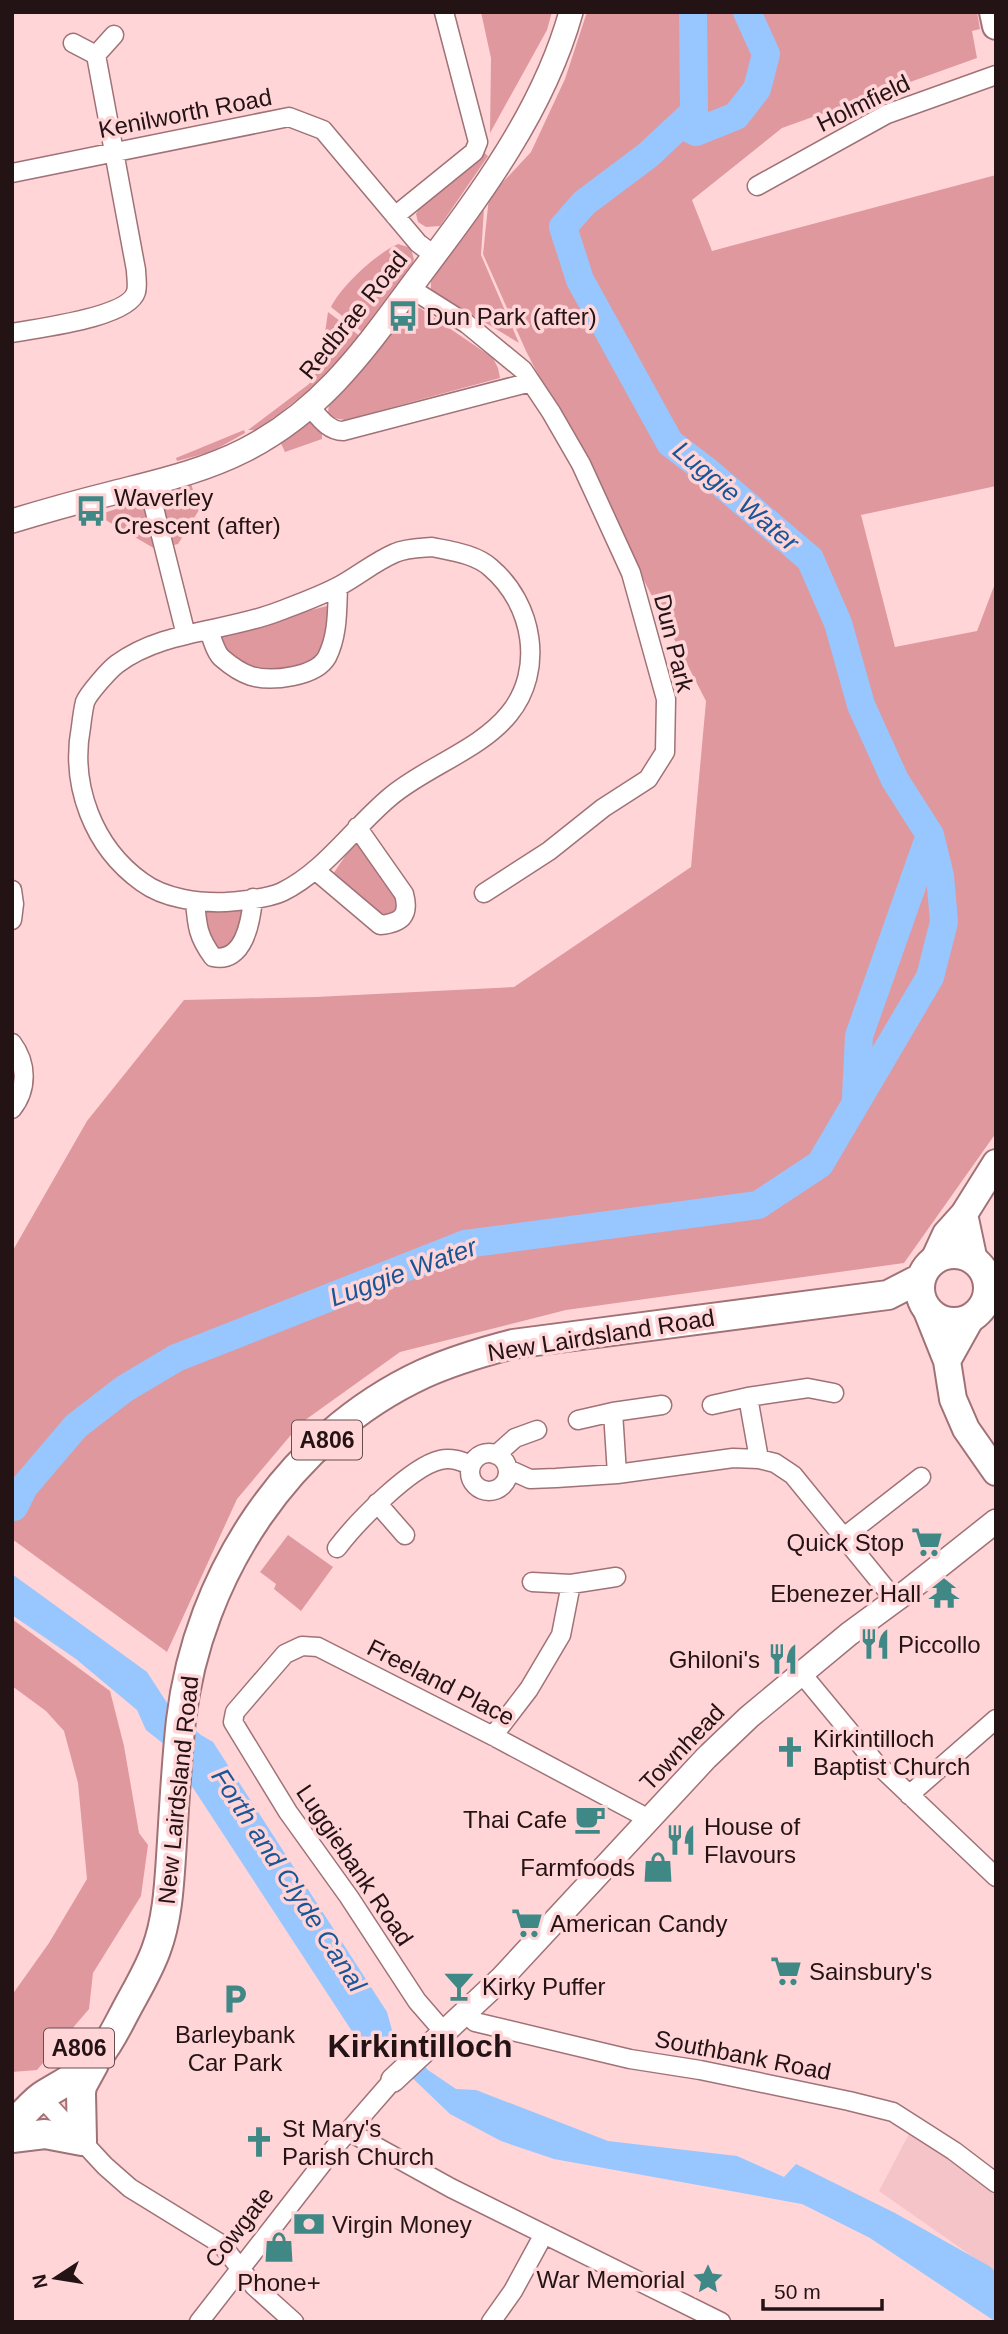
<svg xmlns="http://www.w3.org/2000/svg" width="1008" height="2334" viewBox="0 0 1008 2334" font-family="Arial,sans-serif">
  <rect width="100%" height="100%" fill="#ffd5d8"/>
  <!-- built -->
  <path fill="#f4c4c8" d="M910,2132L996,2192V2273L879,2191Z"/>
  <!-- green -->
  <path fill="#df989e" d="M481,12H552L547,30L490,133L491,58Z
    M587,12H977L980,29L972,31L977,58L782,128L692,200L712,251L996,175V486L861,515L895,647L977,631L996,581V1133L904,1263L566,1310L400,1352L301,1423L237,1499L167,1652L12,1539V1252L87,1121L184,1000L316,997L514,987L691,867L706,701L526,351L483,254L489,197L531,152L565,79Z
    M482,151L488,156L440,226L426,227L418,222L416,214L422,204Z
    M484,209L481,255L519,343L431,290V280L434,273Z
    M398,244L411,248L414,260L410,269L362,332L331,307C342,285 376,254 398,244Z
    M413,307L420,308L493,358L498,368L500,378L345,420L334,418L328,413L329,403Z
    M328,312L360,336L321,380L279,414L255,430H248L309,384L320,367Z
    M304,420L322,427V439L285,452L278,437Z
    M244,430L245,433L211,452L177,461L176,458Z
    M190,480L199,510L178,544L174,545L162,503L170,488Z
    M139,502L145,505L157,550L97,515Z
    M331,605L322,659L311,666L255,673L224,654L217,634Z
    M354,843H361L400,901V910L386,920L331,877Z
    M203,911H246L233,950L211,951Z
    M288,1535L333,1567L301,1611L274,1589L276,1584L260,1572Z
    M12,1619L110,1691L124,1746L139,1833L148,1845L141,1896L93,1973L89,2009L37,2070L12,2072V1995L49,1943L87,1879L78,1783L64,1731L46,1711L12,1686Z"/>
  <!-- water -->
  <path fill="#98c6fe" d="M12,1574L147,1672L171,1709L201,1735L213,1742L387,2012L392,2030L428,2070L456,2089L476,2090L608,2141L737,2156L784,2177L796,2164L895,2213L989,2266L996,2272V2322L870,2238L802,2204L554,2159L501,2141L450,2114L381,2048L359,2042L165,1745L146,1730L137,1710L76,1659L12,1615Z"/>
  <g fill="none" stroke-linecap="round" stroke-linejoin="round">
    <!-- river -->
    <path stroke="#98c6fe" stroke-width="28" d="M682,124L696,132L736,116L757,89L766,54L747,12
      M856,1096L859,1036L930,835
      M14,1507L24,1487L76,1426L124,1389L176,1358L465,1244L758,1205L820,1164L930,977L944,922L940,876L930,835L895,780L861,705L838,623L810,559L708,472L670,443L580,280L563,227L584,203L648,155L694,112L693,12"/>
    <defs>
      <path id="minor" d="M73,43L96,55L114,35
        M12,173L289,117L323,130L418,243L435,256
        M757,186L887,114L996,75
        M395,216L474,152L478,142L444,12
        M410,288L467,324L523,370L551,412L581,464L631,573L666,699L665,752L648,779L603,808L549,851L484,893
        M12,333C37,328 128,318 136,292C138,286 136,276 136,270L96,55
        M310,407C319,417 328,431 343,431L531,382
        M148,484L186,635
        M432,547C451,551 476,554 491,568C533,604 545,670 509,714C480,750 425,767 390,797C354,827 325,871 282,892C269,898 240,901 226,902C199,903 165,899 142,882C93,847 70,785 81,727C82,719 83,710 85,702C88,694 109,670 117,664C163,630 225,632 277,612C298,604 321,596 341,585C359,575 376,561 395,553C406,548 420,548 432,547Z
        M209,630C212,639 216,654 223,659C230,665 242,673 251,676C271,682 316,677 327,657C338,635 337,611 338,587
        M315,870L380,925C401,923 410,916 404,894L357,827
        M12,890L14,904L12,920
        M195,901C197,926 198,937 213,957C244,964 251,921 253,898
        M12,1043C27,1063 28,1089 12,1109
        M748,1397L759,1459
        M712,1405L748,1397L808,1388L834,1393
        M613,1412L617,1474
        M578,1420L613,1412L662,1405
        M470 1472a19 19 0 1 1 38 0a19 19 0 1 1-38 0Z
        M496,1455L515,1438L537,1430
        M508,1469L530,1479L556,1478L617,1474L733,1458L759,1459L775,1463L793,1475L894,1599
        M377,1503L405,1535
        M844,1537L921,1477
        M337,1548C356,1523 410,1467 440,1460C451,1457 461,1461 471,1465
        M532,1582L571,1584L616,1577
        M802,1674L874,1761L996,1877
        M493,1736L529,1689L561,1635L571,1584
        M909,1795L996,1719
        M465,2013L475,2022L630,2059L700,2070L849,2101L893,2112L954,2151L996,2183
        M443,2031L417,2001L349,1897L288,1812L233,1722L235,1712L285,1654L302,1646L318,1647L493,1736L649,1819
        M41,2097L105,2166L130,2188L221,2244L254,2286L294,2322
        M348,2131L451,2188L721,2322
        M199,2322L339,2142L393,2080
        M491,2322L513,2291L544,2234"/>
      <path id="tertiary" d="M12,521C45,511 77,502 109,494C155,482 202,472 245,450C326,408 366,347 419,276C480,195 543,112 571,12
        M393,2080L501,1979L706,1758L749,1717L849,1634L909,1590L996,1521"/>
      <path id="secondary" d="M993,12L996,26
        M964,1214L974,1261
        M934,1260L946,1234L964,1214L996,1163
        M927,1311L947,1361L953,1399L966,1429L996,1472
        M947,1361L971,1318"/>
      <path id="primary" d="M920 1288a34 34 0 1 1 68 0a34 34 0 1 1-68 0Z
        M12,2126C21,2116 31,2104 42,2096C61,2084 83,2074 98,2057C109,2044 117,2027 125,2012C136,1991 148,1972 156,1950C167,1921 169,1888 171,1857C174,1811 176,1765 181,1720C198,1575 289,1436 423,1374C452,1361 482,1352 513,1344L888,1295L921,1278
        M12,2138L45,2134L82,2141L81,2093L82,2086L94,2064"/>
    </defs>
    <!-- minor casing -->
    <use href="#minor" stroke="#a07276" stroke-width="21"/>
    <!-- tertiary casing -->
    <use href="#tertiary" stroke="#a07276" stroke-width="26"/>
    <!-- secondary casing -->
    <use href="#secondary" stroke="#a07276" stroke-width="30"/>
    <!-- primary casing -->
    <use href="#primary" stroke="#a07276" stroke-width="32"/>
    <!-- minor -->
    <use href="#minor" stroke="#fff" stroke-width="18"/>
    <!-- tertiary -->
    <use href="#tertiary" stroke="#fff" stroke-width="23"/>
    <!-- secondary -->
    <use href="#secondary" stroke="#fff" stroke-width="26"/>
    <!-- primary -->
    <use href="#primary" stroke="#fff" stroke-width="28"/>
  </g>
  <!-- icons -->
  <defs>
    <symbol id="bus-bare" viewBox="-9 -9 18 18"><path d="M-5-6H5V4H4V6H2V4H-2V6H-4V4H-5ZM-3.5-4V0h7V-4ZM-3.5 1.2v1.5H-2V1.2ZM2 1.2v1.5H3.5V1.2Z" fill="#408886" stroke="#ffd5d8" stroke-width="2.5" paint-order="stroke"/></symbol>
    <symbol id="supermarket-bare" viewBox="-9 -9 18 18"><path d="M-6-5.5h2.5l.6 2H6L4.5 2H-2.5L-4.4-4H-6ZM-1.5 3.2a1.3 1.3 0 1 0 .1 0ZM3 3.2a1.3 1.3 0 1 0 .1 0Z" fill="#408886" stroke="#ffd5d8" stroke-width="2.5" paint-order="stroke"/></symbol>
    <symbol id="temple-bare" viewBox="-9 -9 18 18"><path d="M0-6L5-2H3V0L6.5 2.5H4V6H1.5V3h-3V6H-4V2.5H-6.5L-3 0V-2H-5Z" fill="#408886" stroke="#ffd5d8" stroke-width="2.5" paint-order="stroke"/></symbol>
    <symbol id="restaurant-bare" viewBox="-9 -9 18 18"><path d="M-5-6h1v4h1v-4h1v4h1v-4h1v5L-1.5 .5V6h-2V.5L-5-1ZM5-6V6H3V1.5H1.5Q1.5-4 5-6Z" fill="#408886" stroke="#ffd5d8" stroke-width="2.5" paint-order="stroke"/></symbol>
    <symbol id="church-bare" viewBox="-9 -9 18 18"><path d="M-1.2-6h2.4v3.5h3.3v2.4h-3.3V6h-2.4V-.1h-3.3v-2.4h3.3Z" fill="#408886" stroke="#ffd5d8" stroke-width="2.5" paint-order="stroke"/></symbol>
    <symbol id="cafe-bare" viewBox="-9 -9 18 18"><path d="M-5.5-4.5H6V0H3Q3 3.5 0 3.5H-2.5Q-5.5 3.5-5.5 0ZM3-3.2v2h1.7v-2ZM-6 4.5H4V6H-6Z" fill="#408886" stroke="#ffd5d8" stroke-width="2.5" paint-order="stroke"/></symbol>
    <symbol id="shop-bare" viewBox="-9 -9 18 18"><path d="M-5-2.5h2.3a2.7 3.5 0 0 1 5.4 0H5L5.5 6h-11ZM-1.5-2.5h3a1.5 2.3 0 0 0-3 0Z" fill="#408886" stroke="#ffd5d8" stroke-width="2.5" paint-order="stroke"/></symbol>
    <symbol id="bar-bare" viewBox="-9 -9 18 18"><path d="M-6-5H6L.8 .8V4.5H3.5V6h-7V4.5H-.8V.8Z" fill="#408886" stroke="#ffd5d8" stroke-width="2.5" paint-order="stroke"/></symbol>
    <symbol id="parking-bare" viewBox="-9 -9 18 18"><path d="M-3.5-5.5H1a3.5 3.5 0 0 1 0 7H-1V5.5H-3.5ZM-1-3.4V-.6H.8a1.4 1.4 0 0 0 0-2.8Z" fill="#408886" stroke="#ffd5d8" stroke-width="2.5" paint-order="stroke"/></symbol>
    <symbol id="bank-bare" viewBox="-9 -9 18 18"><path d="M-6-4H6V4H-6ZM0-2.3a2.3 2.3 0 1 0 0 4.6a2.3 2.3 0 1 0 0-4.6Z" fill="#408886" stroke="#ffd5d8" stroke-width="2.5" paint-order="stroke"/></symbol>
    <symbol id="sight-bare" viewBox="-9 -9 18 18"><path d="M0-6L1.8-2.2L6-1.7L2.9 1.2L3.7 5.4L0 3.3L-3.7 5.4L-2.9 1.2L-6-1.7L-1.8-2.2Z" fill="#408886" stroke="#ffd5d8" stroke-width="2.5" paint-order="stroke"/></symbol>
  </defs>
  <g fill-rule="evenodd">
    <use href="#bus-bare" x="381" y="294" width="44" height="44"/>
    <use href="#bus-bare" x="69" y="489" width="44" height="44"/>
    <use href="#supermarket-bare" x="905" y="1520" width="44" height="44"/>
    <use href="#temple-bare" x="922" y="1571" width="44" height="44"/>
    <use href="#restaurant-bare" x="853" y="1622" width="44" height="44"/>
    <use href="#restaurant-bare" x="761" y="1637" width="44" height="44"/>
    <use href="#church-bare" x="768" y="1730" width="44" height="44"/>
    <use href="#cafe-bare" x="568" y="1797" width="44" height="44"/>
    <use href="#restaurant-bare" x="659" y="1818" width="44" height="44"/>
    <use href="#shop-bare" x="636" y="1845" width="44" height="44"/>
    <use href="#supermarket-bare" x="505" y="1901" width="44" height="44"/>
    <use href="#supermarket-bare" x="764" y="1949" width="44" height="44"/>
    <use href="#bar-bare" x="437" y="1964" width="44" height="44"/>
    <use href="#parking-bare" x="213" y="1977" width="44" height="44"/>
    <use href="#church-bare" x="237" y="2120" width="44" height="44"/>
    <use href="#bank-bare" x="287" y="2202" width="44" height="44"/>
    <use href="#shop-bare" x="257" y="2225" width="44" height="44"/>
    <use href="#sight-bare" x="686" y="2257" width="44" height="44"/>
  </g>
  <g text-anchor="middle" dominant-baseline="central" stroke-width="7" stroke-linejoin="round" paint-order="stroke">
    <!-- shield labels -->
    <g fill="#ffd5d8" stroke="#664d50" stroke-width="2">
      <rect x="292" y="1420.5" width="70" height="39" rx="5"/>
      <rect x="44" y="2028.5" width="70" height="39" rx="5"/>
    </g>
    <g font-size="23" font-weight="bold" fill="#241315">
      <text x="327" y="1440">A806</text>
      <text x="79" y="2048">A806</text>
    </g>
    <!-- street labels -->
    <g font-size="24" fill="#241315" stroke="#ffd5d8">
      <text transform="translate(863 103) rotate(-26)">Holmfield</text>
      <text transform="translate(185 113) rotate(-11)">Kenilworth Road</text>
      <text transform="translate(353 315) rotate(-51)">Redbrae Road</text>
      <text transform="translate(674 643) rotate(76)">Dun Park</text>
      <text transform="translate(601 1335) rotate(-9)">New Lairdsland Road</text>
      <text transform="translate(441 1682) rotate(27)">Freeland Place</text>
      <text transform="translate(682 1747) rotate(-46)">Townhead</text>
      <text transform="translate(178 1790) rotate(-84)">New Lairdsland Road</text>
      <text transform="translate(355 1865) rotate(56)">Luggiebank Road</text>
      <text transform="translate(743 2055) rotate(11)">Southbank Road</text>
      <text transform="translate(239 2227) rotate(-52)">Cowgate</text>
    </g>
    <!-- poi labels -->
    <g font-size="24" fill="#241315" stroke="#ffd5d8" text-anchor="start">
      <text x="426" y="316">Dun Park (after)</text>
      <text x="114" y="497">Waverley<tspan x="114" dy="28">Crescent (after)</tspan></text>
      <text x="904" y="1542" text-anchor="end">Quick Stop</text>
      <text x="921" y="1593" text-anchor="end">Ebenezer Hall</text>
      <text x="898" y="1644">Piccollo</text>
      <text x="760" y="1659" text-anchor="end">Ghiloni's</text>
      <text x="813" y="1738">Kirkintilloch<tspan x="813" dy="28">Baptist Church</tspan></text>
      <text x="567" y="1819" text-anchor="end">Thai Cafe</text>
      <text x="704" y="1826">House of<tspan x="704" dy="28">Flavours</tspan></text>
      <text x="635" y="1867" text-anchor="end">Farmfoods</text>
      <text x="550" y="1923">American Candy</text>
      <text x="809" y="1971">Sainsbury's</text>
      <text x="482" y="1986">Kirky Puffer</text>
      <text x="235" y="2034" text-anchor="middle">Barleybank<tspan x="235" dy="28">Car Park</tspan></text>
      <text x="282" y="2128">St Mary's<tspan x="282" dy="28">Parish Church</tspan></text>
      <text x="332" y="2224">Virgin Money</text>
      <text x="685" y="2279" text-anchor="end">War Memorial</text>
      <text x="279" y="2282" text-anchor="middle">Phone+</text>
    </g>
    <!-- water labels -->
    <g font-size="26" font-style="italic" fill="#195697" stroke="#ffd5d8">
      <text transform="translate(736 496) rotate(40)">Luggie Water</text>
      <text transform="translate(403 1272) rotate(-20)">Luggie Water</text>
      <text transform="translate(289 1880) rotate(57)">Forth and Clyde Canal</text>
    </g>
    <!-- district labels -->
    <g font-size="32" font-weight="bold" fill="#241315" stroke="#ffd5d8">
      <text x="420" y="2046">Kirkintilloch</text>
    </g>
  </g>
  <!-- border -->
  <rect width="1008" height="2334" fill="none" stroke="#241315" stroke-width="28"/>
  <!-- north arrow -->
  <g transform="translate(56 2278) rotate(258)" stroke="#ffd5d8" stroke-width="5" paint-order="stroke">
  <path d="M0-5L12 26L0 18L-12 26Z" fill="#241315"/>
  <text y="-10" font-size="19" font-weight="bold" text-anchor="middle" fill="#241315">N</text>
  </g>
  <!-- scale -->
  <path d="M763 2299v10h119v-10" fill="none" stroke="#241315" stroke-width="3.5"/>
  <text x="774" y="2299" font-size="21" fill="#241315" stroke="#ffd5d8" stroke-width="5" paint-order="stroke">50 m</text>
</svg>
